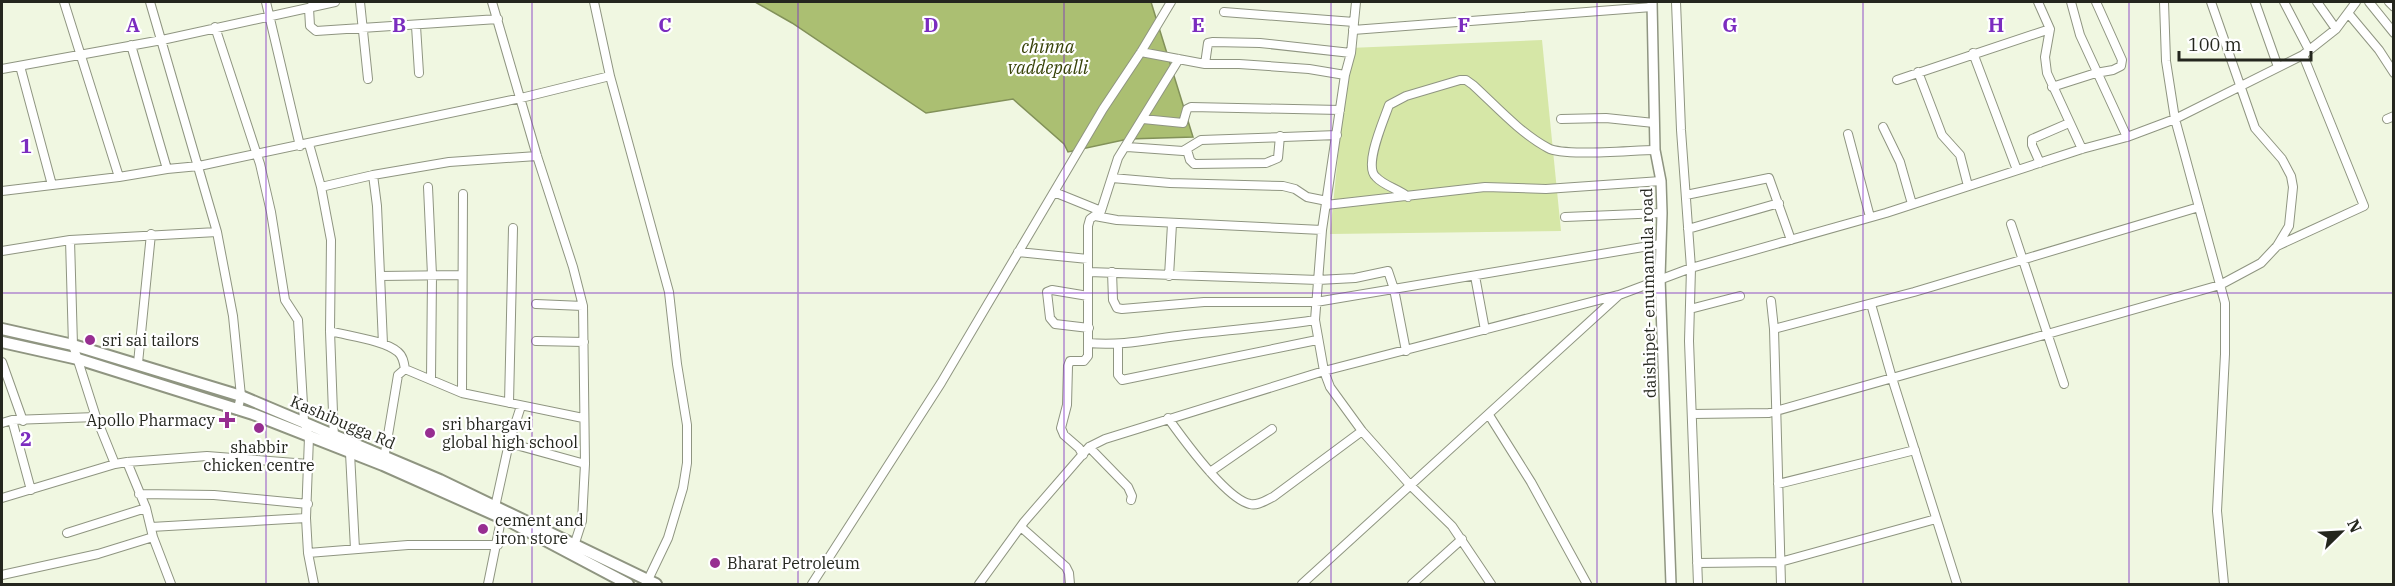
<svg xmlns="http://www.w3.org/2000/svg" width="2395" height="586" viewBox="0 0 2395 586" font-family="'IBM Plex Serif',serif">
  <rect width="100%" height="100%" fill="#f0f7e1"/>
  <!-- green -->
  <path fill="#d6e7a7" d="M1542,40L1561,231L1330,234L1349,48Z"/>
  <!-- water -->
  <path fill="#abbf72" stroke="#829159" stroke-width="1.5" d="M755,2H1151L1193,137L1128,139L1068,152L1064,144L1013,99L926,113L792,23Z"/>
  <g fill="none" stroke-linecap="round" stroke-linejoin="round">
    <defs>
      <path id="minor" d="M64,2L119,177
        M150,2L217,232L233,316L241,396L238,408
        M266,2L300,146
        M360,2L368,79
        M492,2L537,156L573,267L583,306L585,464L582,521L573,549
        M594,2L610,76L669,292L677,364L687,425V463L683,488L668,538L646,584
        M1356,2L1351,53L1345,75L1322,230L1315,320L1324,371L1330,387L1362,431L1411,486L1452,526L1491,584
        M1676,2L1681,130L1691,268L1689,341L1698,584
        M2038,2L2050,29L2045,57L2047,73L2082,149
        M2071,2L2080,35L2127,137
        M2164,2L2166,61L2175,119L2225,303V354L2217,511L2224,584
        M2255,2L2278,67
        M2284,2L2309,50
        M2317,2L2336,29
        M2369,2L2394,33
        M2389,2L2394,7
        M313,5L309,8L310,26L316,31L498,19
        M1224,12L1354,22
        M2348,13L2379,50L2394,73
        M416,26L419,73
        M215,27L260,164L271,212L285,300L298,320L304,421L309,437L306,518L308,553L314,584
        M1353,30L1652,7
        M131,45L167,169
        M1141,52L1205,64H1239L1309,69L1345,75
        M1973,53L2017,170
        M1205,64L1208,43L1213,42L1260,43L1351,53
        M20,66L52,185
        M2,69L162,40L335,2
        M1918,72L1942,135L1960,155L1968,186
        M1897,80L2050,29
        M2052,87L2096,73L2113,70L2121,66L2122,60L2096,2
        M1143,119L1183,123L1187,109L1191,107L1340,110
        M1561,119L1606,118L1654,123
        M2387,119L2394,116
        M1883,127L1900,162L1912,204
        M1848,134L1870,217
        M309,144L321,187L331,240L330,331L334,440
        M1127,147L1183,151L1201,140L1337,135
        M1187,150L1190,160L1194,164L1266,163L1278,158L1280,136
        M2040,163L2032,145V139L2069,123
        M373,175L377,206L383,344
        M1112,178L1170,183L1283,186L1295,189L1307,197L1327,201
        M321,187L373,175L449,162L537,156
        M428,187L432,275L431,379
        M2,191L119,177L167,169L199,166L521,98L610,76
        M1054,192L1101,211
        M1686,195L1769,178L1791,240
        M1408,197C1399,189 1384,186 1376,177C1363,166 1384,120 1389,105L1406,96L1460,80H1466L1473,85C1496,106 1520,133 1548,148C1564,157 1633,150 1655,150
        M1326,205L1485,187L1546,189L1661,181
        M1095,216L1117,220L1322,230
        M1565,217L1662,213
        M2011,224L2064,384
        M1688,229L1779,203
        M70,240L73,345L96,417L115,464
        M2277,246L2364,206L2303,55
        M2,251L70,240L217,232
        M1018,252L1088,259
        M1089,272L1318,280L1355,278L1388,271L1394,289L1406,351
        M1112,272L1113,300L1117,308L1122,309L1204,302H1316L1661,244
        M380,276L462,275
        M1169,276L1172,224
        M1475,276L1485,330
        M1088,296L1052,290L1047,292L1050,318L1055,324L1089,328
        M1771,301L1774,329L1781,584
        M536,304L583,306
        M1871,304L1892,378L1957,584
        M1690,309L1740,296
        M1774,329L1914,292L2199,207
        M330,331C348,336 384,340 398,352C403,356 404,363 405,369L462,393L583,418
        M536,341L584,342
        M1088,343C1125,346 1150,339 1185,335C1228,330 1272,327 1315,320
        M1118,345V375L1122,380L1317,340
        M2,362L23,421
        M138,363L151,234
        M462,393L463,194
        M509,403L513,228
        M1692,414L1769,413L2220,285L2261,263L2277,246L2289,226L2293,187L2291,176L2282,159L2255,128L2211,2
        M1489,415L1531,482L1587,584
        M1168,418C1183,439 1226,499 1250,504C1258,506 1266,500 1273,497L1362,431
        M12,420L31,490
        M2,423L12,420L96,417
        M509,443L585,464
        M1089,447L1128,487L1132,496L1131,500
        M350,453L355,549
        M1083,455L1079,448L1064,435L1061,428L1067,405L1068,366L1070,361H1084L1088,356V226L1090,219L1101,211L1118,158L1179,59
        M384,459L398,375L405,369
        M127,462L146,508L153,537L171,584
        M1210,472L1272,429
        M1778,484L1915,450
        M139,494L214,495L308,504
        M2,498L115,464L127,462L207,456L308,464
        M495,507L509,443L521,406
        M151,527L306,518
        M1021,527L1066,567L1069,573L1070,584
        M67,533L146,508
        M308,553L408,545H498
        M1697,563L1780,562L1936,519
        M2,575L98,554L153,537
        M488,584L502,515
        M812,584L941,383L1103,109L1141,52L1171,2
        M979,584L1024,522L1089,447L1105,439L1324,371L1618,295
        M1302,584L1619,295L1691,268L1886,213L2082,149L2127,137L2175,119L2303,55L2336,29L2356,2
        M1412,584L1462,539"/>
      <path id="tertiary" d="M1652,2L1655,150L1661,181L1662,213L1660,278L1671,584"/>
      <path id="secondary" d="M2,329L73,345L241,396L440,480L656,584
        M2,342L78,359L253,414L383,465L511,522L628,584"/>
    </defs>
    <!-- minor casing -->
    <use href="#minor" stroke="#8f9581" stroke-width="10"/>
    <!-- tertiary casing -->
    <use href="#tertiary" stroke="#8f9581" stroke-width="12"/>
    <!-- secondary casing -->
    <use href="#secondary" stroke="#8f9581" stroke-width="14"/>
    <!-- minor -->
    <use href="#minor" stroke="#fff" stroke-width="8"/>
    <!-- tertiary -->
    <use href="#tertiary" stroke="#fff" stroke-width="9"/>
    <!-- secondary -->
    <use href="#secondary" stroke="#fff" stroke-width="10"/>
  </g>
  <!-- grid -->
  <path fill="none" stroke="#7b2cbf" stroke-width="1.5" stroke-opacity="0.55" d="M266,2V584M532,2V584M798,2V584M1064,2V584M1331,2V584M1597,2V584M1863,2V584M2129,2V584M2,293H2394"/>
  <!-- markers -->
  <g fill="#972e91" stroke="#fff" stroke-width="2">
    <circle cx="90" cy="340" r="6"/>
    <path d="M224 411h6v6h6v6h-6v6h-6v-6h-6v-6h6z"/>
    <circle cx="259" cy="428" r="6"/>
    <circle cx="430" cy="433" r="6"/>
    <circle cx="483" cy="529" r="6"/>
    <circle cx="715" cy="563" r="6"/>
  </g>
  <g text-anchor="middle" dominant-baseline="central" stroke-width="4.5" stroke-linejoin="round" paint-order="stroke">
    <!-- street labels -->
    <g font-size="16" fill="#24261e" stroke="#fff">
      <text transform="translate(1648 293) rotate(-91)">daishipet- enumamula road</text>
      <text transform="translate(343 422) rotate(23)">Kashibugga Rd</text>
    </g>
    <!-- poi labels -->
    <g font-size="16" fill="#24261e" stroke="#fff" text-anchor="start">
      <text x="102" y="340">sri sai tailors</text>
      <text x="215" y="420" text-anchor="end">Apollo Pharmacy</text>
      <text x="442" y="424">sri bhargavi<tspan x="442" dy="18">global high school</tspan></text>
      <text x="259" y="447" text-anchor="middle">shabbir<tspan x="259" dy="18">chicken centre</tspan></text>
      <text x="495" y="520">cement and<tspan x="495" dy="18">iron store</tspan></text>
      <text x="727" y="563">Bharat Petroleum</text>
    </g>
    <!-- water labels -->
    <g font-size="18" font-style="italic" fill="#374207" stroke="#fff">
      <text x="1048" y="46">chinna<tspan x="1048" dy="21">vaddepalli</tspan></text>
    </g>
  </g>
  <g font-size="20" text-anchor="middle" font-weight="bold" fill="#7b2cbf" stroke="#fff" stroke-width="4.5" stroke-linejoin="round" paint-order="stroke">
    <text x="133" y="32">A</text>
    <text x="399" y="32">B</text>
    <text x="665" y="32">C</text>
    <text x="931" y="32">D</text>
    <text x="1198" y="32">E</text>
    <text x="1464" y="32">F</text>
    <text x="1730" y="32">G</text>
    <text x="1996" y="32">H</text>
    <text x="26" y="153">1</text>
    <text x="26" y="446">2</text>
  </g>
  <!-- border -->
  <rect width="2395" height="586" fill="none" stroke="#24261e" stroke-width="6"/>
  <!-- north arrow -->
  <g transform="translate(2341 532) rotate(66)" stroke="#ffffff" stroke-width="4.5" paint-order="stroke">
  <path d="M0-4.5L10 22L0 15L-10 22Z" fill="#24261e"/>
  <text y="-9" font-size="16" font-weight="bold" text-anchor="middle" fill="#24261e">N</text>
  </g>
  <!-- scale -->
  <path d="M2179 51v9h132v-9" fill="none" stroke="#24261e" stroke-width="3"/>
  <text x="2188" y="51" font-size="18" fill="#24261e" stroke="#ffffff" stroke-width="4.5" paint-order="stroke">100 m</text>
</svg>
